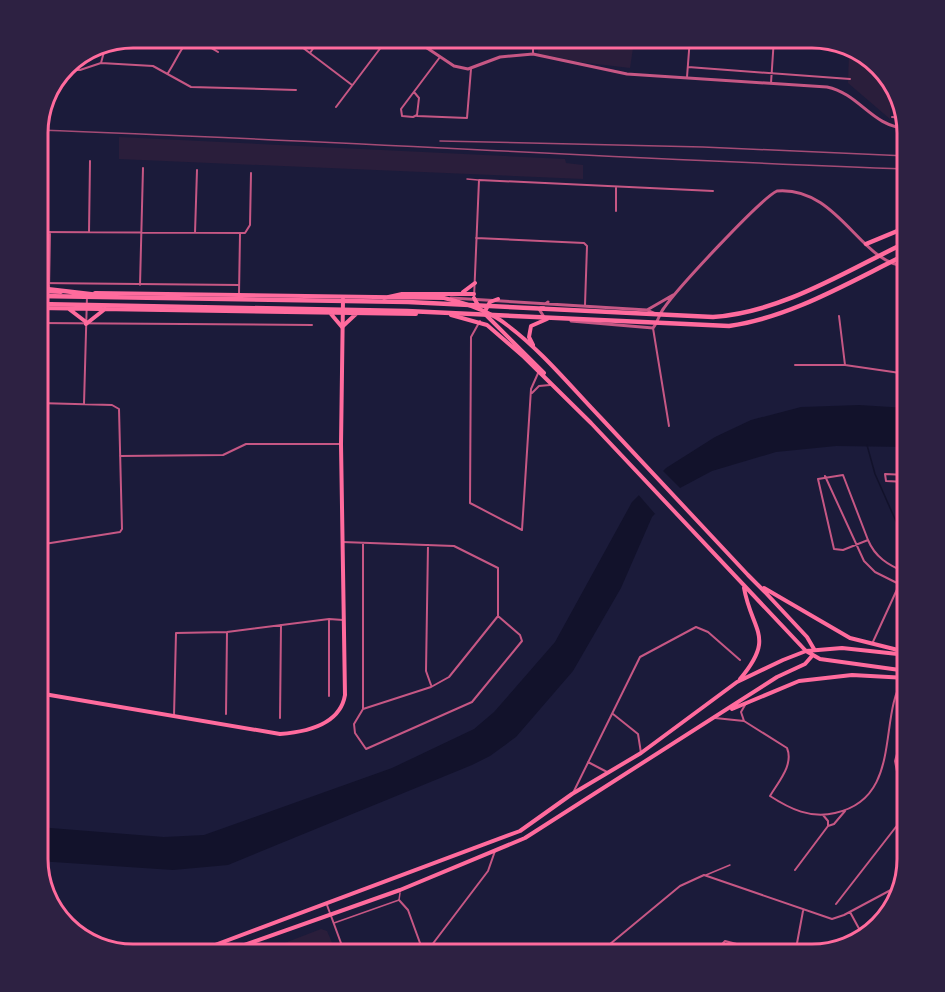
<svg xmlns="http://www.w3.org/2000/svg" width="945" height="992" viewBox="0 0 945 992" font-family="Roboto,sans-serif">
  <rect width="100%" height="100%" fill="#1b1b3a"/>
  <!-- green -->
  <path fill="#2a1e3b" d="M538,38H680L679,44L634,41L630,68L538,57Z
    M849,53L884,70L891,89L890,119L848,83Z
    M119,137L565,159L566,163L583,165V179L119,159Z
    M321,929L327,931L337,954H256Z"/>
  <!-- water -->
  <path fill="#12122b" d="M859,405L907,408V447L836,446L776,452L712,471L680,488L652,517L621,588L573,671L516,737L490,756L472,765L228,865L173,870L38,861V827L164,837L204,835L392,768L474,729L494,712L555,642L632,502L666,468L715,437L751,420L801,407Z"/>
  <!-- pier -->
  <path fill="#1b1b3a" d="M661,469L682,490L656,515L637,493Z"/>
  <g fill="none" stroke-linecap="round" stroke-linejoin="round">
    <!-- stream -->
    <path stroke="#12122b" stroke-width="1.5" d="M238,38L252,47
      M867,445L875,474L903,537L907,539"/>
    <!-- service -->
    <path stroke="#c65784" stroke-width="1.5" d="M467,179L478,180
      M706,875L730,865
      M334,923L399,900L400,893"/>
    <!-- minor -->
    <path stroke="#c65784" stroke-width="2" d="M290,38L352,85
      M533,38V54
      M310,53L320,38
      M101,63L153,66L191,87L296,90
      M688,67L850,79
      M65,70H80L101,63L105,48
      M168,73C187,43 183,30 218,52
      M687,77L690,38
      M771,83L774,38
      M414,92L419,98L417,115L413,117L402,116L401,109L440,57
      M336,107L388,38
      M417,116L467,118L471,69
      M892,117L902,118
      M616,187V211
      M38,232L245,233L250,225L251,173
      M89,232L90,161
      M195,233L197,170
      M476,238L584,243L587,246L585,305
      M38,283L239,285
      M140,285L143,168
      M49,289L50,232
      M239,294L240,234
      M474,298L479,180L713,191
      M839,316L845,365
      M480,321L471,337L470,503L522,530L531,389L539,371
      M38,323L312,325
      M653,328L669,426
      M795,365H845L907,374
      M532,393L539,386L550,385
      M84,404L87,296
      M120,456L223,455L246,444H341
      M40,473V403
      M907,475L885,474L886,481L907,482
      M825,476L864,561L875,572L899,584
      M868,540L843,550L834,549L818,479L843,475L868,540C875,557 888,565 905,572L872,644
      M342,542L454,546L498,568V616L449,677L431,687L363,709
      M363,543V709
      M38,545L120,532L122,529L119,409L112,405L38,403
      M428,545L426,671L431,685
      M329,619V696
      M363,709L354,724L355,733L366,749L472,702L522,641L520,635L498,616
      M226,714L227,632
      M613,714L638,734L641,753
      M174,716L176,633L227,632L329,619L343,620
      M280,718L281,625
      M715,718L744,721L787,748C794,765 778,782 770,796C790,809 811,819 835,813C904,798 877,716 904,678
      M744,721L741,712L745,705
      M907,752L897,754L895,761L907,823
      M588,762L609,773
      M573,793L640,657L696,627L708,632L740,660
      M823,815L828,821V826
      M795,870L828,826L834,824L845,811
      M399,900L408,910L424,954
      M836,904L906,814
      M327,905L345,954
      M850,912L863,936
      M411,954L419,951
      M425,954L488,871L495,851
      M598,954L680,886L704,875L832,919L844,915L902,884
      M713,954L725,941L775,954
      M795,954L803,911"/>
    <!-- tertiary -->
    <path stroke="#c65784" stroke-width="3" d="M412,38L454,66L468,69L500,57L533,54L627,74L827,87C860,94 872,127 906,128
      M451,298L647,310L656,314
      M647,310L673,295
      M544,317L539,309L548,302
      M571,321L653,328C658,322 659,314 664,308C677,289 760,199 777,191C839,186 861,266 907,266"/>
    <!-- secondary -->
    <path stroke="#ff6b9d" stroke-width="4" d="M38,693L280,734C307,732 340,725 345,695L341,444L343,299"/>
    <!-- primary -->
    <path stroke="#ff6b9d" stroke-width="4" d="M38,291L61,292
      M463,292L475,283
      M95,293L444,298C465,303 491,312 507,325C542,351 571,387 601,418C650,470 699,522 748,575L765,592L758,585
      M384,298L402,294H474
      M474,298L479,307
      M38,308L416,314
      M69,309L86,322
      M484,313L544,373
      M484,313L490,302L498,299
      M331,314L342,327L357,313
      M451,315L487,325L524,357L591,423L806,651L820,659L907,671
      M86,324L105,309
      M533,345L529,337L531,326L547,319
      M764,588L850,638L906,652
      M764,591L807,637L814,649
      M740,679C776,636 752,632 744,588
      M732,709L799,681L852,675L907,678
      M191,954L520,831L572,794L641,753L737,682L783,660L806,651L842,648L907,655
      M219,954L400,890L525,838L777,677L805,664L812,656"/>
    <!-- motorway -->
    <path stroke="#ff6b9d" stroke-width="4.5" d="M866,244L907,227
      M38,288L98,295
      M38,296L408,302L713,317C783,312 846,271 907,242
      M38,304L407,311L729,326C792,317 851,281 907,254"/>
    <!-- rail -->
    <path stroke="#a44b75" stroke-width="1.5" d="M38,130C328,140 617,159 907,169
      M440,141L703,147L907,156"/>
  </g>
  <!-- crop -->
  <path d="M0 0H945V992H0ZM133 48H812A85 85 0 0 1 897 133V859A85 85 0 0 1 812 944H133A85 85 0 0 1 48 859V133A85 85 0 0 1 133 48Z" fill="#2d2142" fill-rule="evenodd"/>
  <path fill="none" stroke="#ff6b9d" stroke-width="3" d="M133 48H812A85 85 0 0 1 897 133V859A85 85 0 0 1 812 944H133A85 85 0 0 1 48 859V133A85 85 0 0 1 133 48Z"/>
</svg>
